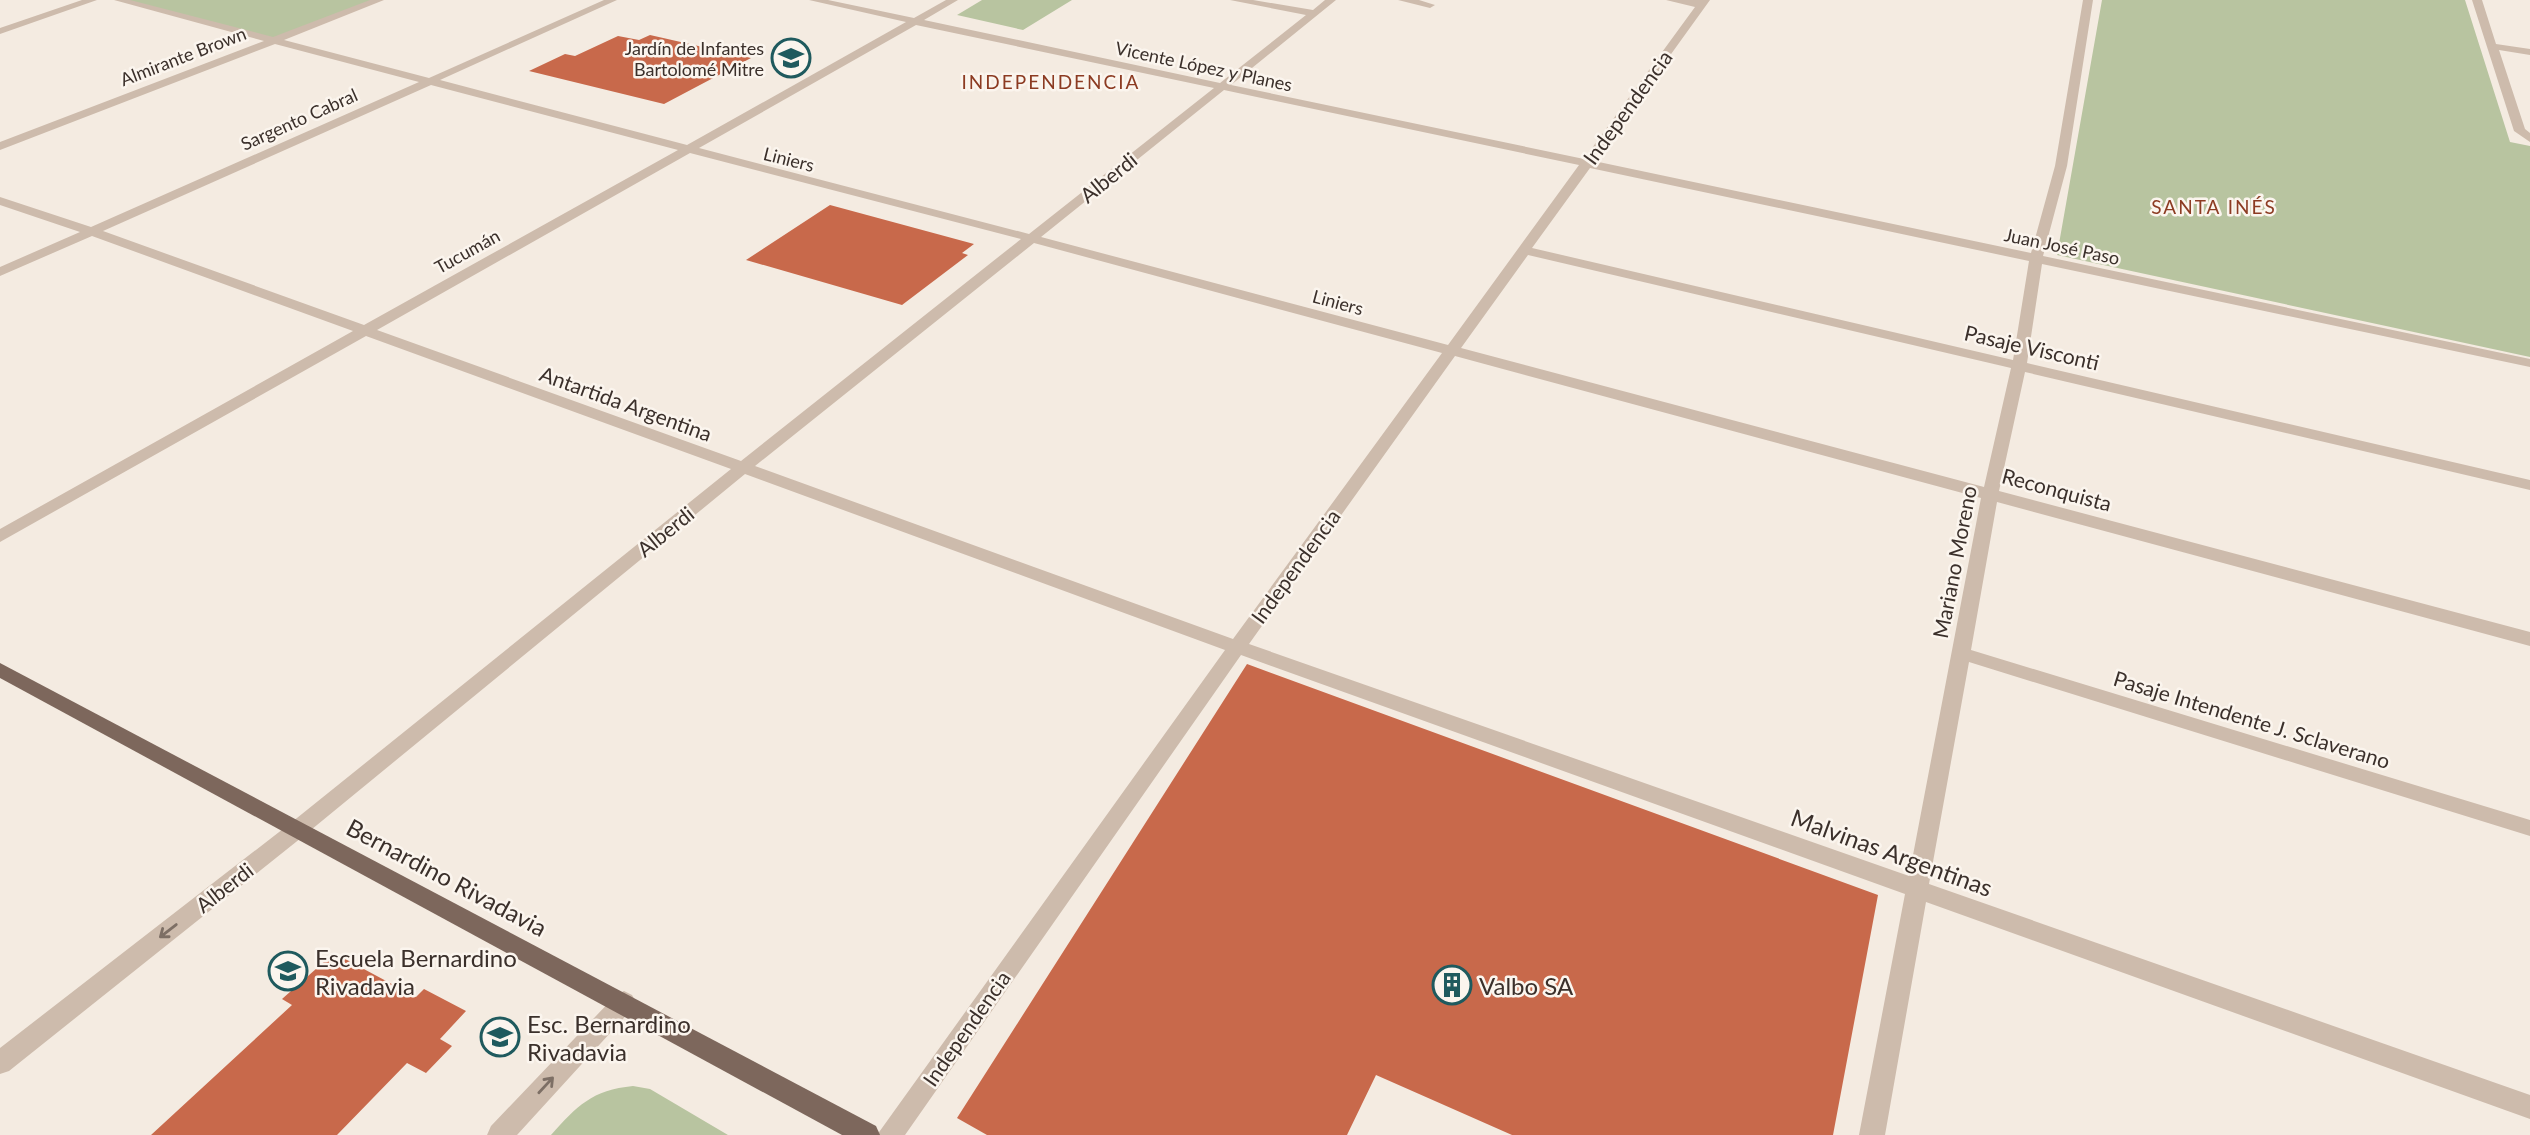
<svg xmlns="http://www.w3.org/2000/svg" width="2530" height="1135" viewBox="0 0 2530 1135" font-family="Lato,sans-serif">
  <rect width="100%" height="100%" fill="#f4ebe1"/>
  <!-- green -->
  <path fill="#b8c4a0" d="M119,0H379L273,41Z
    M982,0H1072L1023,30L957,15Z
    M2102,0H2465L2510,142L2530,146V357L2057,255Z
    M633,1086L650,1089L728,1135H551C577,1106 592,1090 633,1086Z"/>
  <!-- building -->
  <path fill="#c8694b" d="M650,35L751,58L664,104L529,71L565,54L575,56L618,36L639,40Z
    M830,205L974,244L962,253L968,255L902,305L746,260Z
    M1247,664L1878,895L1833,1135H1512L1376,1075L1347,1135H987L957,1118Z
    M334,953L416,997L424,989L466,1011L440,1039L452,1046L426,1073L407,1063L337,1135H151L292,1005L282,999Z"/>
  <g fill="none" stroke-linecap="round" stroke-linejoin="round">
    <!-- minor -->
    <path fill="#cdbbac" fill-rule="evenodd" d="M82,0H97L0,34V28Z
      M114,0H130L273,37L370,0H384L284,40L429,78L604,0H617L440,80L687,145L906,22L809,0H828L914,18L946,0H958L924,20L1220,83L1306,15L1230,0H1253L1313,10L1325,0H1336L1231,85L1584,159L1695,7L1666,0H1710L1594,161L2031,253L2055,166L2083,0H2093L2067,166L2043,256L2530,359V367L2042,264L2027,363L2530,480V490L2025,372L1999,491L2530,632V646L1997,502L1971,650L2530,820V836L1969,662L1929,884L2530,1095V1119L1926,902L1885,1135H1859L1905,894L1241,655L905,1135H877L1225,650L745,474L306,834L9,1071L0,1074V1048L292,822L731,469L366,336L0,542V529L353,331L92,236L0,276V267L80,232L0,205V197L91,227L419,82L275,44L0,150V142L264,41ZM916,25L1214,88L1029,234L699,148ZM431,85L678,150L364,325L103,231ZM1224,90L1579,165L1448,345L1041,237ZM690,153L1021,239L741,461L377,330ZM1590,168L2029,261L2013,360L1532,248ZM1034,243L1442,353L1233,639L755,466ZM1528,255L2011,368L1984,487L1461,348ZM1455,356L1981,498L1909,876L1249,644Z
      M1398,0H1419L1435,5L1430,8Z
      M2472,0H2482L2496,44L2530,49V55L2499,50L2525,129L2530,133V142L2514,131Z
      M624,991L632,995L636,1002L632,1009L517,1135H487L491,1126L616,995Z"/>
    <!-- major -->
    <path fill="#7d675c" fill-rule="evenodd" d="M0,663L876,1126L880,1135H842L0,678Z"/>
  </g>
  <!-- one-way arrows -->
  <defs><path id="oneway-shaft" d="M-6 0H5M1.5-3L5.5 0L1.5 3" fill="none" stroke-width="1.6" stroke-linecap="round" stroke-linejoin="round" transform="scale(1.75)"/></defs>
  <g stroke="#7d6f65">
    <use href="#oneway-shaft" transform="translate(168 931) rotate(142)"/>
    <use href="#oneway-shaft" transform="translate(546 1085) rotate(-47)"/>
  </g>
  <!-- icons -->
  <defs>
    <symbol id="school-ring" viewBox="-11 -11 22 22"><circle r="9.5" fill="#fbf5ee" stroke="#1f5a5e" stroke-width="1.5"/><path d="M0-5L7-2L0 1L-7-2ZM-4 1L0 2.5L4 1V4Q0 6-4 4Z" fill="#1f5a5e"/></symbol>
    <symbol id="building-ring" viewBox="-11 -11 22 22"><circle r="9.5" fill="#fbf5ee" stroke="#1f5a5e" stroke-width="1.5"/><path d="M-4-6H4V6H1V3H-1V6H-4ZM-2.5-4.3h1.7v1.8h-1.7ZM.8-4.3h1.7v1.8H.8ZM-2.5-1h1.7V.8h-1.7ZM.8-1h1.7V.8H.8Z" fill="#1f5a5e"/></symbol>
  </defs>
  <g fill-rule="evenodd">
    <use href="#school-ring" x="769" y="36" width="44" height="44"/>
    <use href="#school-ring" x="266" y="949" width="44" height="44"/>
    <use href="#building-ring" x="1430" y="963" width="44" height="44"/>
    <use href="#school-ring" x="478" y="1015" width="44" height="44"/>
  </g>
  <g text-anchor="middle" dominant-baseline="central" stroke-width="5" stroke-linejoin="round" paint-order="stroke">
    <!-- far-poi labels -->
    <g font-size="18" fill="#3b302b" stroke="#fbf5ee" text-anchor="end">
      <text x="764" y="48">Jardín de Infantes<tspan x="764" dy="21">Bartolomé Mitre</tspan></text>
    </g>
    <!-- far-street labels -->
    <g font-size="18" fill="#3b302b" stroke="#fbf5ee">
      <text transform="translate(183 56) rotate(-21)">Almirante Brown</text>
      <text transform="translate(1204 66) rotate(12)">Vicente López y Planes</text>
      <text transform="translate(299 119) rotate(-24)">Sargento Cabral</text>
      <text transform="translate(789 159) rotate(14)">Liniers</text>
      <text transform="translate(2062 246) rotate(12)">Juan José Paso</text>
      <text transform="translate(467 251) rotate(-29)">Tucumán</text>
      <text transform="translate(1338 302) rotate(15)">Liniers</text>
    </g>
    <!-- far-neighbourhood labels -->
    <g font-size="19" letter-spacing="2" fill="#8c3b22" stroke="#fbf5ee">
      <text x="1051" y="81">INDEPENDENCIA</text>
      <text x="2214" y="206">SANTA INÉS</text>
    </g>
    <!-- street labels -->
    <g font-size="21" fill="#3b302b" stroke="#fbf5ee">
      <text transform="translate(1627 107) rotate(-54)">Independencia</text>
      <text transform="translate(1108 177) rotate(-39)">Alberdi</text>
      <text transform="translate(2032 347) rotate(13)">Pasaje Visconti</text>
      <text transform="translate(626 403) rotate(20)">Antartida Argentina</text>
      <text transform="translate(2057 489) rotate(15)">Reconquista</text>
      <text transform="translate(665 531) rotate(-39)">Alberdi</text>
      <text transform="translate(1954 562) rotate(-79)">Mariano Moreno</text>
      <text transform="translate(1295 566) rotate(-54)">Independencia</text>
      <text transform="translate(2252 719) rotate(17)">Pasaje Intendente J. Sclaverano</text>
      <text transform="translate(224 887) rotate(-38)">Alberdi</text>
      <text transform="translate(966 1028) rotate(-55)">Independencia</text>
    </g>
    <!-- near-street labels -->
    <g font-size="24" fill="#3b302b" stroke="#fbf5ee">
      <text transform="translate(1892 852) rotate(20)">Malvinas Argentinas</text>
      <text transform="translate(447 877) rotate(28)">Bernardino Rivadavia</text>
    </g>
    <!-- near-poi labels -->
    <g font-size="24" fill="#3b302b" stroke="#fbf5ee" text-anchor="start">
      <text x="315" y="957">Escuela Bernardino<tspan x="315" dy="28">Rivadavia</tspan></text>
      <text x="1479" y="985">Valbo SA</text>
      <text x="527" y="1023">Esc. Bernardino<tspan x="527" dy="28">Rivadavia</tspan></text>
    </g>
  </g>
</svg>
